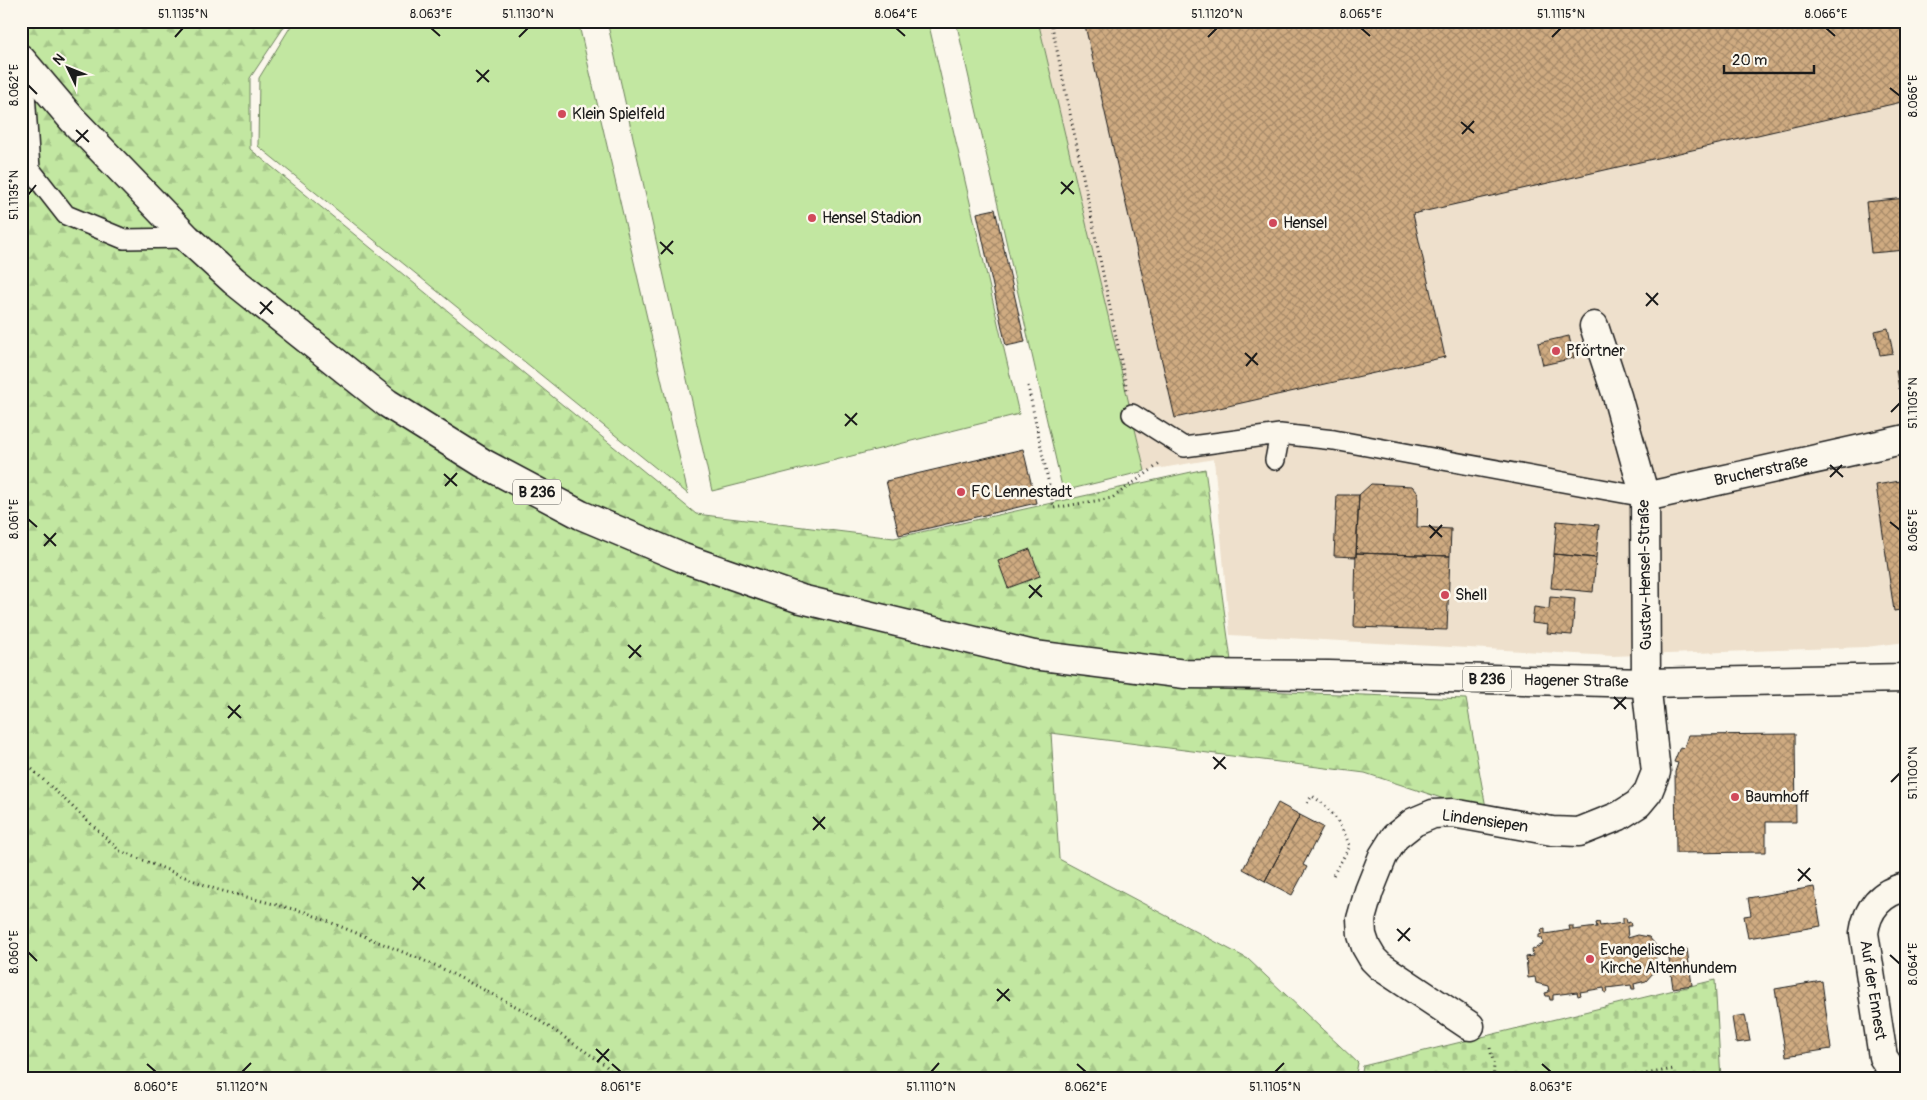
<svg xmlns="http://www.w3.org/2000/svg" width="1927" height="1100" viewBox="0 0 1927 1100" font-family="Pangolin,sans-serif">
  <defs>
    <pattern id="forest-firs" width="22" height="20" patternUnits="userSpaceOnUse" patternTransform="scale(1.25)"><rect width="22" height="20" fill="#c2e7a1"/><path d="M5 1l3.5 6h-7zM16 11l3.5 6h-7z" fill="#a6c68a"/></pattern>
    <pattern id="cemetery-stones" width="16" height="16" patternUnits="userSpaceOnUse" patternTransform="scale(1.25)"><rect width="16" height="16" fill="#c2e7a1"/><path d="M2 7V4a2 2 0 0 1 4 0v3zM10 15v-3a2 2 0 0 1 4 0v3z" fill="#a6c68a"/></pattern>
    <pattern id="building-cross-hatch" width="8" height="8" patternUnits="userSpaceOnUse" patternTransform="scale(1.25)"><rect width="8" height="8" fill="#cfab81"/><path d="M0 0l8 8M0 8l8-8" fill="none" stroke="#a78a69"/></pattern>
  </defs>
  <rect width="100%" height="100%" fill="#fbf7ec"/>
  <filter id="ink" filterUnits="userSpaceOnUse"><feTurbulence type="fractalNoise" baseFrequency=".02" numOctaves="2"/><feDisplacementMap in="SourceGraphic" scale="10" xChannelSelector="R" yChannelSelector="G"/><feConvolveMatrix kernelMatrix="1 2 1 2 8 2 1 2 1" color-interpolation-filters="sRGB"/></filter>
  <g filter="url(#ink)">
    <!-- built -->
    <path fill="#eee0cc" d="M1038,21H1906V642L1866,647L1612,656L1230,635L1214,459L1145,471Z"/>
    <!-- forest -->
    <path fill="url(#forest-firs)" stroke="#6f825e" d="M21,21H288L250,78V149L696,514L894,538L1205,469L1235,690L1466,699L1487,813L1365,773L1051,733L1059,859L1248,959L1358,1063L1355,1079H21Z"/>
    <!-- cemetery -->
    <path fill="url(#cemetery-stones)" stroke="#6f825e" d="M1715,980L1721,1079H1361L1363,1066Z"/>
    <!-- garden -->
    <path fill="#c2e7a1" stroke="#6f825e" d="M294,21H578L688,494L258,146L259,78Z
      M607,21H928L1019,414L712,491Z
      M956,21H1038L1145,471L1063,491Z"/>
    <!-- building -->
    <path fill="url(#building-cross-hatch)" stroke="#1c1c1c" d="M1084,21H1906V101L1413,214L1445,357L1175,418Z
      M1906,198V250L1871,253L1866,202Z
      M995,209L1025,342L1006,346L977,213Z
      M1888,328L1893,353L1880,355L1875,331Z
      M1569,336L1574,358L1543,365L1538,343Z
      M1906,356V390L1905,388L1899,389L1896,370L1902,369L1900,358Z
      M1023,449L1036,503L899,535L886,481Z
      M1906,480V609L1894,611L1876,485Z
      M1371,484L1412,486L1418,493L1417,527L1451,529L1450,556L1356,553L1359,495Z
      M1337,495H1359L1356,557L1334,556Z
      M1557,521L1599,525L1596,558L1554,554Z
      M1030,549L1040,576L1008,588L998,561Z
      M1356,553L1450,556L1447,630L1354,627Z
      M1554,554L1596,558L1593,592L1551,588Z
      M1550,597L1575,599L1572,635L1547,633L1548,625L1532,623L1534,607L1549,609Z
      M1795,734L1796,822H1766V852L1676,853L1675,772L1678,763L1674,762L1680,747L1684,748L1688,735Z
      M1278,803L1300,815L1265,881L1243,869Z
      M1300,815L1323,827L1303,865L1307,867L1292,895L1265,881Z
      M1814,887L1821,926L1748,938L1744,916L1751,915L1748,898Z
      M1623,918H1626L1627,923L1630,922L1631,926H1627L1628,938L1638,935L1649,937L1658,948L1655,963L1652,964L1653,973L1646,981L1634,984L1635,989H1632L1631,985L1607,988L1608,992L1605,993L1604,988L1580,992L1581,995L1578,996L1577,992L1553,995V1000H1550L1549,996H1546L1545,993L1549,992L1548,986L1536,983L1535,977L1528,978L1526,957L1533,956L1532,950L1543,944L1542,938H1539V935L1542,934L1541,930L1545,929V934L1570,930L1569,926H1573V930L1597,927L1596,923L1599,922L1600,926L1623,923Z
      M1687,949L1692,985L1673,988L1668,952Z
      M1822,981L1831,1049L1786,1056L1775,989Z
      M1745,1015L1750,1041L1736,1043L1732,1017Z"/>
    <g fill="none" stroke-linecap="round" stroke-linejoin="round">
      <defs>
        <path id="lane" d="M23,61L30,169L66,215L124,239L187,238
          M1132,414L1184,447L1280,434L1334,440L1645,497
          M1275,460L1280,434"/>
        <path id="street" d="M1645,497L1906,439
          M1470,1026L1380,966L1373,959L1366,947L1362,935L1361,919L1369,891L1383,856L1395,837L1414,822L1433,814L1453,813L1552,831L1579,832L1619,816L1638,804L1648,792L1656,772L1646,683L1645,497L1617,396L1594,326
          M1901,1079L1895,1075L1883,1057L1864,933C1867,909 1881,892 1906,887"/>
        <path id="primary" d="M21,59L72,119L187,238L234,281L387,403L483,463L581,515L683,558L801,599L1034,655L1185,674L1329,675L1646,683L1906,678"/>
      </defs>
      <!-- lane casing -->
      <use href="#lane" stroke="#1c1c1c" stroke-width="22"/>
      <!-- street casing -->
      <use href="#street" stroke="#1c1c1c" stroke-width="31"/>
      <!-- primary casing -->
      <use href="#primary" stroke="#1c1c1c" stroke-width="31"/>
      <!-- path -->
      <path stroke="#1c1c1c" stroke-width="3" stroke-dasharray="1 4" stroke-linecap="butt" d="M1051,21L1127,390
        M1028,386L1054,508L1112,498L1161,463
        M21,759L120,851L215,889L305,912L437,966L525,1011L604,1064L619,1079
        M1307,803L1312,796C1331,807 1341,825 1350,846L1332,877
        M1490,1048L1494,1065L1493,1079
        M1617,1079L1674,1069"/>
      <!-- lane -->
      <use href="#lane" stroke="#fbf7ec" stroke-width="19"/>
      <!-- street -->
      <use href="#street" stroke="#fbf7ec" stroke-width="28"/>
      <!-- primary -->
      <use href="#primary" stroke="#fbf7ec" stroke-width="28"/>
    </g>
  </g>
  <!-- ticks -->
  <path fill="none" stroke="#1c1c1c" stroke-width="2" d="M431,28L440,36M896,28L905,36M1361,28L1370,36M1826,28L1835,36M175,37L183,28M519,37L528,28M1208,37L1217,28M1552,37L1561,28M476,70L489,82M477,82L489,70M28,85L37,94M1890,88L1900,96M1461,122L1474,133M76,130L89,142M1462,134L1474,121M76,142L88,130M1061,182L1074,194M1061,194L1073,181M28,195L36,185M660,242L673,254M661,254L673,241M1646,293L1658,305M260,302L273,314M1646,306L1658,293M260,314L272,301M1245,353L1258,365M1246,366L1257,353M1891,412L1900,403M845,414L857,425M845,426L857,413M1830,465L1843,477M444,474L457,486M1830,477L1842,465M445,486L457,473M28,519L37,527M1890,522L1900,530M1429,525L1442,537M44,534L56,546M1430,538L1442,525M44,546L56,533M1029,585L1042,597M1029,598L1041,585M628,645L641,657M629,658L641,645M1614,697L1626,709M228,706L241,718M1614,709L1626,697M228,718L240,705M1213,757L1226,769M1214,769L1225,757M1891,782L1900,773M813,817L825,829M813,830L825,817M1798,869L1811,881M412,877L425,889M1798,881L1810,868M413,890L424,877M1397,929L1410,941M1398,941L1410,928M28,952L37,961M1890,955L1900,964M997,989L1010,1001M997,1001L1009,989M596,1049L609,1061M597,1062L609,1049M147,1064L156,1072M612,1064L621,1072M1077,1064L1086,1072M1542,1064L1551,1072M242,1072L251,1063M931,1072L939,1063M1275,1072L1284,1063"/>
  <!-- markers -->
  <g fill="#d1495b" stroke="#fbf7ec" stroke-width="2">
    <circle cx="562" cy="114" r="5"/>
    <circle cx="812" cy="218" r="5"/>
    <circle cx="1273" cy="223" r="5"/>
    <circle cx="1556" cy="351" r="5"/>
    <circle cx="961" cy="492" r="5"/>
    <circle cx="1445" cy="595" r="5"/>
    <circle cx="1735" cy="797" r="5"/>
    <circle cx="1590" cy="959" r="5"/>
  </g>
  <g text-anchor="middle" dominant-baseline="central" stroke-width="5" stroke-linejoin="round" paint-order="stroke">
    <!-- shield labels -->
    <g fill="#fbf7ec" stroke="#5f5e5a" stroke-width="1">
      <rect x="513" y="479.5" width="48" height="25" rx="4"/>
      <rect x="1463" y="666.5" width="48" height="25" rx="4"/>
    </g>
    <g font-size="15" font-weight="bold" fill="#1c1c1c">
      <text x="537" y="492">B 236</text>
      <text x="1487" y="679">B 236</text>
    </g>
    <!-- poi labels -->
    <g font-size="16" fill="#1c1c1c" stroke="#fbf7ec" text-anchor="start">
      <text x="572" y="114">Klein Spielfeld</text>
      <text x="822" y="218">Hensel Stadion</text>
      <text x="1283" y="223">Hensel</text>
      <text x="1566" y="351">Pförtner</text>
      <text x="971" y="492">FC Lennestadt</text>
      <text x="1455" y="595">Shell</text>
      <text x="1745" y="797">Baumhoff</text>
      <text x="1600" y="950">Evangelische<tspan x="1600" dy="18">Kirche Altenhundem</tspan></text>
    </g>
    <!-- street labels -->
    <g font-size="16" fill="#1c1c1c" stroke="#fbf7ec">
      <text transform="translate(1761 471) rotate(-12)">Brucherstraße</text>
      <text transform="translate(1645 575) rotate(-91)">Gustav-Hensel-Straße</text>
      <text transform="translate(1576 681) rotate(1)">Hagener Straße</text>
      <text transform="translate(1485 821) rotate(8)">Lindensiepen</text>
      <text transform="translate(1873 990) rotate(81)">Auf der Ennest</text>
    </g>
  </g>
  <!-- margin -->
  <rect width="1927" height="1100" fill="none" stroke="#fbf7ec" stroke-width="55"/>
  <!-- north arrow -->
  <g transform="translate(68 68) rotate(313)" stroke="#fbf7ec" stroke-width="4" paint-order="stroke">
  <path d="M0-4L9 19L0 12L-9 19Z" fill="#1c1c1c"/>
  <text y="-8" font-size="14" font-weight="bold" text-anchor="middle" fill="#1c1c1c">N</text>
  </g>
  <!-- scale -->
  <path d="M1724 65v8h90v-8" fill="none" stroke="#1c1c1c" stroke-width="2.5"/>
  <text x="1732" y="65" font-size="15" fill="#1c1c1c" stroke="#fbf7ec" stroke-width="4" paint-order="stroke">20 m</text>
  <rect x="28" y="28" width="1872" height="1044" fill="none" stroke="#1c1c1c" stroke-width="2"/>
  <g font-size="12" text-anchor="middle" fill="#1c1c1c">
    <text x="183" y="18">51.1135°N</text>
    <text x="431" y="18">8.063°E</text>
    <text x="528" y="18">51.1130°N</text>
    <text x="896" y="18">8.064°E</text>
    <text x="1217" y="18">51.1120°N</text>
    <text x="1361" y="18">8.065°E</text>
    <text x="1561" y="18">51.1115°N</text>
    <text x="1826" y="18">8.066°E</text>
    <text transform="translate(14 85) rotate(-90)" y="4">8.062°E</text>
    <text transform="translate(1913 96) rotate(-90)" y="4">8.066°E</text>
    <text transform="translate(14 195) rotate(-90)" y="4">51.1135°N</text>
    <text transform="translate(1913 403) rotate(-90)" y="4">51.1105°N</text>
    <text transform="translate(14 519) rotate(-90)" y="4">8.061°E</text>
    <text transform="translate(1913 530) rotate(-90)" y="4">8.065°E</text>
    <text transform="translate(1913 773) rotate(-90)" y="4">51.1100°N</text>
    <text transform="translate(14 952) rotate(-90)" y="4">8.060°E</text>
    <text transform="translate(1913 964) rotate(-90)" y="4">8.064°E</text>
    <text x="156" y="1091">8.060°E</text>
    <text x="242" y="1091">51.1120°N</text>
    <text x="621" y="1091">8.061°E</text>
    <text x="931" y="1091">51.1110°N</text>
    <text x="1086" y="1091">8.062°E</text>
    <text x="1275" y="1091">51.1105°N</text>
    <text x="1551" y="1091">8.063°E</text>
  </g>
</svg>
